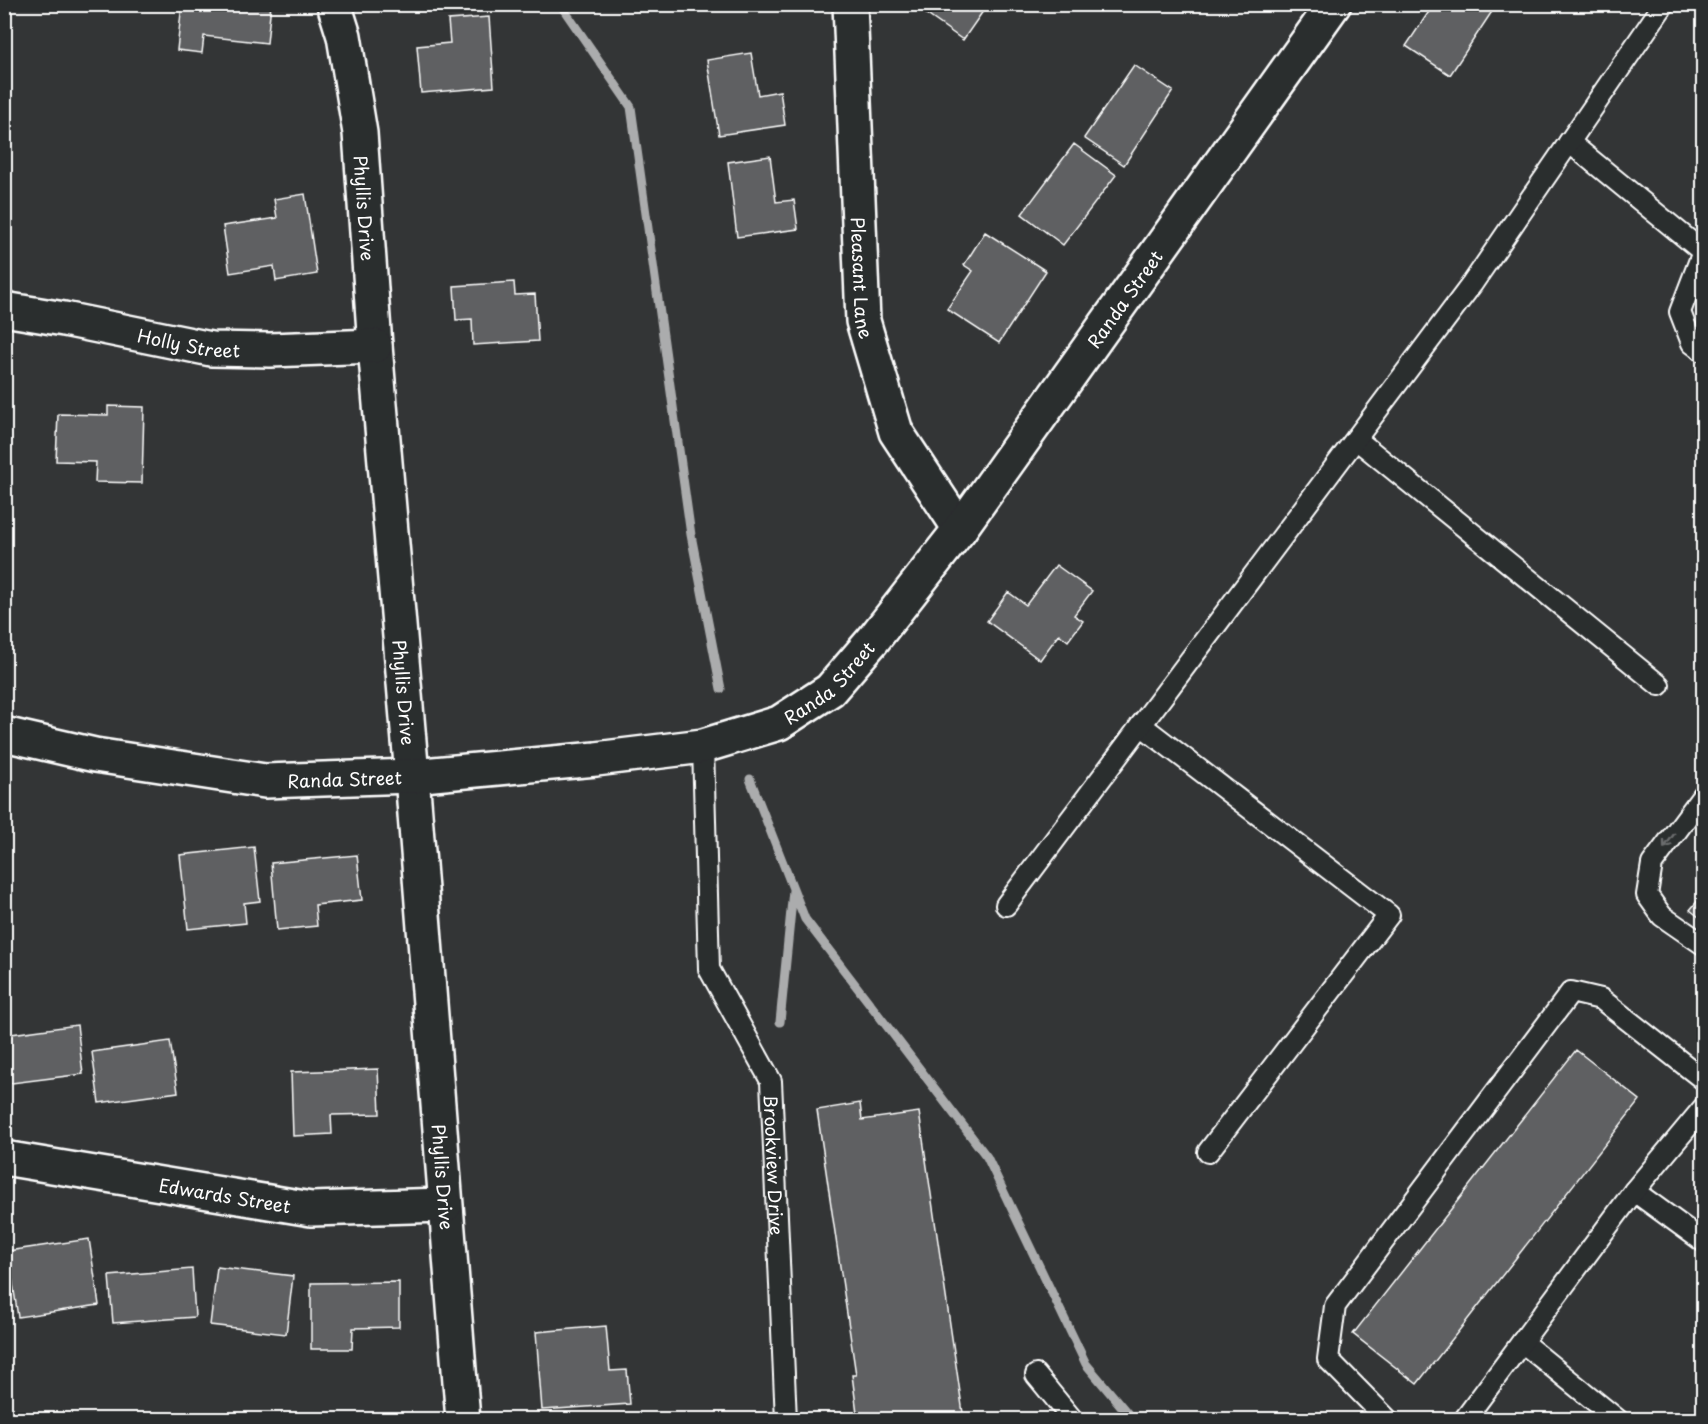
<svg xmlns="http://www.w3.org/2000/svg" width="1708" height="1424" viewBox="0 0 1708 1424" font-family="'Playpen Sans',sans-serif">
  <rect width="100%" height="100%" fill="#333536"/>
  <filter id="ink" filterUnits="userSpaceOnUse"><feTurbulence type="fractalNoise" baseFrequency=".0167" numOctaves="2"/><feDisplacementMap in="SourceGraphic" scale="12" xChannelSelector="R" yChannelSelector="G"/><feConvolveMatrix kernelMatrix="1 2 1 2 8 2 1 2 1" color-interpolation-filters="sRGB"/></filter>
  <g filter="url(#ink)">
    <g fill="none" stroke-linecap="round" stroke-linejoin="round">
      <!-- stream -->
      <path stroke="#abacad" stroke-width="9" d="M560,4L631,107L691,535L721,689
        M750,779L805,919L987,1157L1086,1364L1133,1420
        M780,1022L793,890"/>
    </g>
    <!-- building -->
    <path fill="#5f6162" stroke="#fff" stroke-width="1.5" d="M4,4H12L11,10H4Z
      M182,4H271L267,43L204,36L202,53L177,50Z
      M912,4H988L963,40Z
      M1434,4H1490L1495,7L1450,75L1406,46Z
      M489,17L494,87L421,93L417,46L450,43L448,20Z
      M751,53L758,95L780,91L785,125L719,135L707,60Z
      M1134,65L1173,91L1124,165L1084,138Z
      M1074,144L1116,175L1063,245L1022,214Z
      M770,156L776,202L794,200L798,229L737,237L728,162Z
      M305,194L317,274L276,281L274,266L230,273L223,226L277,218L274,199Z
      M985,232L1046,271L999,343L947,309L973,271L964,265Z
      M514,282L515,295L535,294L538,341L473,345L472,319L456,320L454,286Z
      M108,406L144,407L142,483L95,482L96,462L56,461L58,414L108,415Z
      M1056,565L1092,591L1074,615L1083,621L1068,641L1059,634L1040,660L987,621L1008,592L1026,605Z
      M254,847L260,901L244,903L246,923L188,929L180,855Z
      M357,855L362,900L315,905L317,926L277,930L271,863Z
      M1704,893V921L1690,910Z
      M77,1025L83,1074L4,1084V1035Z
      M170,1041L178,1092L99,1103L92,1052Z
      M1576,1050L1640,1100L1417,1384L1353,1334Z
      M378,1069L380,1114L331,1115L332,1134L293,1136L291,1072Z
      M860,1103L862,1120L919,1112L964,1420H858L852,1375H856L817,1110Z
      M89,1239L99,1305L18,1317L8,1251Z
      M217,1267L293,1276L286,1334L210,1325Z
      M192,1269L195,1317L113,1323L109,1276Z
      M399,1282V1327L353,1328L352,1349H311V1283Z
      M606,1326L610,1371L627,1370L630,1404L542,1410L536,1332Z"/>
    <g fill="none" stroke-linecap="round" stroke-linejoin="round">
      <defs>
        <g id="lane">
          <path d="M1569,142L1702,251"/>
          <path d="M1704,249L1680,312L1692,343L1704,352"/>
          <path d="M1356,439L1659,685"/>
          <path d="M1141,725L1389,915L1208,1152"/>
          <path id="s1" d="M703,746L709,969L771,1081L786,1420"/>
          <path d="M1704,794L1652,864L1647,895L1662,916L1704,945"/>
          <path d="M1006,905L1472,284L1664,4"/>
          <path d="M1634,1191L1704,1242"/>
          <path d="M1522,1342L1618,1420"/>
          <path d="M1036,1375L1073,1420"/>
          <path d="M1388,1420L1328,1359L1335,1306L1571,992L1601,999L1704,1080"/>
          <path d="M1464,1420L1634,1191L1704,1107"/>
        </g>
        <g id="street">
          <path id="s2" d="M334,4L344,36L360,133L375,346L412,776L463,1420"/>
          <path id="s3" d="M850,4L863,321L896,432L960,529"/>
          <path id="s4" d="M4,309L64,319L211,349L270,350L375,346"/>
          <path id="s5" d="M4,734L95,755L265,781L412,776L596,759L703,746L779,723L830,690L873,640L960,529L1334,4"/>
          <path id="s6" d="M4,1158L311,1209L445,1205"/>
        </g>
      </defs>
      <!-- lane casing -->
      <use href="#lane" stroke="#fff" stroke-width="24"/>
      <!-- street casing -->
      <use href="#street" stroke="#fff" stroke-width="38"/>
      <!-- lane -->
      <use href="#lane" stroke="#2a2d2e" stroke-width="20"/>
      <!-- street -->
      <use href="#street" stroke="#2a2d2e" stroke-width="33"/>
    </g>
    <!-- one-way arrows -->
    <defs><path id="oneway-shaft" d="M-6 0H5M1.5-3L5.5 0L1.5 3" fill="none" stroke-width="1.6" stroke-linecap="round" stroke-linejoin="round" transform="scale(1.5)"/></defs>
    <use stroke="#6a6c6d" href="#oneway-shaft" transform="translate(1669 841) rotate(126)"/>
  </g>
  <g text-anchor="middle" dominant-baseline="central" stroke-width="4.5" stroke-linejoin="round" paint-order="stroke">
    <!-- street labels -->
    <g font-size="18" fill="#fff" stroke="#2a2d2e">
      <text stroke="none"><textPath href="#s2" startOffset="207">Phyllis Drive</textPath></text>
      <text stroke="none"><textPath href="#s3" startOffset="274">Pleasant Lane</textPath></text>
      <text stroke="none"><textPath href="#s5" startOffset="1335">Randa Street</textPath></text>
      <text stroke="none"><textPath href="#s4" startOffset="188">Holly Street</textPath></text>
      <text stroke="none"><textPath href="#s5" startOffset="849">Randa Street</textPath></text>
      <text stroke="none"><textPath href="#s2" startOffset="693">Phyllis Drive</textPath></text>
      <text stroke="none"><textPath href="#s5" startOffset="345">Randa Street</textPath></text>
      <text stroke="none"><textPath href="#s1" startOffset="435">Brookview Drive</textPath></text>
      <text stroke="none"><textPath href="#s2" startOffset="1179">Phyllis Drive</textPath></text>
      <text stroke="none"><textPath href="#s6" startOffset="224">Edwards Street</textPath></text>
    </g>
  </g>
  <!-- margin -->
  <rect width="1708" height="1424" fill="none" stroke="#2a2d2e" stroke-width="24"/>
  <rect x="12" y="12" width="1684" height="1400" fill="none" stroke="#fff" stroke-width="2" filter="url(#ink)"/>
</svg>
